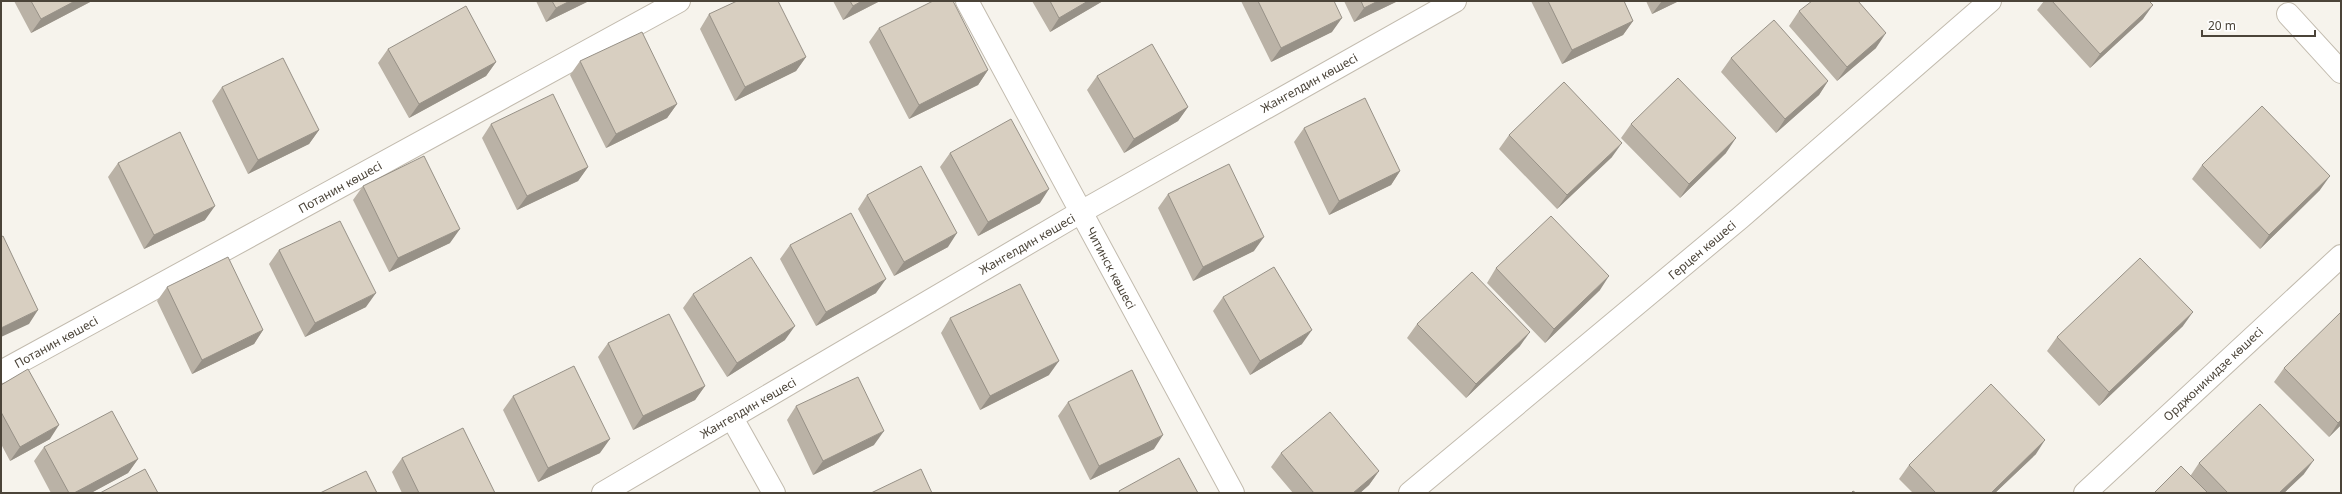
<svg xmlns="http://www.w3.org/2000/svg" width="2342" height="494" viewBox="0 0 2342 494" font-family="'Noto Sans',sans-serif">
  <rect width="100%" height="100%" fill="#f6f3ec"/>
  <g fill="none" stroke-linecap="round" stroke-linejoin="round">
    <defs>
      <path id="minor" d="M967,1L1233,493
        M2288,14L2341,72
        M1,372L679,1
        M732,418L774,493
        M603,493L1081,212L1455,1
        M1410,493L1740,218L1990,1
        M2085,493L2341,256"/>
    </defs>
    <!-- minor casing -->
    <use href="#minor" stroke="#c2bbae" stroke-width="24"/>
    <!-- minor -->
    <use href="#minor" stroke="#fff" stroke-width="22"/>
  </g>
  <!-- wall -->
  <path fill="#bab2a6" d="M14,1H92L31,33Z
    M536,1H589L546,22Z
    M833,1H880L843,20Z
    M1032,1H1103L1050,32Z
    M1241,1H1334L1332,32L1271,62Z
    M1344,1H1398L1354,22Z
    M1531,1H1624L1633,21L1623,35L1562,64Z
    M1646,1H1679L1652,14Z
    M2044,1H2149L2143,19L2090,68L2037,10Z
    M1799,11L1876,48L1837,81L1789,26Z
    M709,14L806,57L796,71L735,101L700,29Z
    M879,28L988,70L978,85L909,119L869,42Z
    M388,49L496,62L486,76L409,118L378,63Z
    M1731,58L1828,81L1819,95L1776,133L1721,72Z
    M580,61L677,104L667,118L606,148L570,75Z
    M1097,76L1188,107L1178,121L1124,153L1087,90Z
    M222,87L319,130L309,144L248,174L212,101Z
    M491,124L588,167L578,181L517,210L482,138Z
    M1631,124L1726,153L1680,198L1621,138Z
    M1304,128L1400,171L1391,185L1329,215L1294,142Z
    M1509,135L1612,157L1557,209L1499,149Z
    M950,153L1040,203L978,236L940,167Z
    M118,163L205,220L144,249L108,177Z
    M2202,165L2320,190L2260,249L2192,179Z
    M363,186L450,243L389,272L353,200Z
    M1168,194L1254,251L1193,281L1158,208Z
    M867,195L948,247L894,276L858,209Z
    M790,245L876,293L816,326L780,259Z
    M279,250L366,307L305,337L269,264Z
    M1496,268L1600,290L1545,343L1487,283Z
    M167,287L263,330L254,344L192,374L157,301Z
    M693,294L785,340L727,377L683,308Z
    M1223,297L1302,344L1250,375L1213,311Z
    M950,318L1049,375L980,410L941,333Z
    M1417,324L1520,346L1466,398L1407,338Z
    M2183,326L2099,406L2047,351L2057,337Z
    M608,343L705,386L695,400L633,430L598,357Z
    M2284,368L2341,425L2329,437L2274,382Z
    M1,385L50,439L10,461L1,444Z
    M513,396L600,453L538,482L503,410Z
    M1068,402L1154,449L1090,480L1058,416Z
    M796,406L874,445L813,475L787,420Z
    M44,447L138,459L128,473L91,493H51L34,461Z
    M1281,453L1379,471L1369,485L1360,493H1293L1271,467Z
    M2036,454L1995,493H1913L1899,479L1909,465Z
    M402,458L495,493H402L392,472Z
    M2199,463L2304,474L2284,493H2154L2191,475Z"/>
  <!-- shaded-wall -->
  <path fill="#979187" d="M75,1H92L31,33L41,19Z
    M570,1H589L546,22L556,8Z
    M862,1H880L843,20L853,6Z
    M1088,1H1103L1050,32L1059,18Z
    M1378,1H1398L1354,22L1364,8Z
    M1662,1H1679L1652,14Z
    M2153,5L2143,19L2090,68L2100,54Z
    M1342,18L1332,32L1271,62L1281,48Z
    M1633,21L1623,35L1562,64L1572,50Z
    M1886,33L1876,48L1837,81L1847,67Z
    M806,57L796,71L735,101L745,87Z
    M496,62L486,76L409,118L419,104Z
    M988,70L978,85L909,119L919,105Z
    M1828,81L1819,95L1776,133L1785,119Z
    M677,104L667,118L606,148L616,134Z
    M1188,107L1178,121L1124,153L1134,139Z
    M319,130L309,144L248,174L258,160Z
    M1736,138L1726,153L1680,198L1689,184Z
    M1622,143L1612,157L1557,209L1567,195Z
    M588,167L578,181L517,210L527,196Z
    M1400,171L1391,185L1329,215L1339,201Z
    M2330,176L2320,190L2260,249L2269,235Z
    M1049,189L1040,203L978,236L988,222Z
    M215,206L205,220L144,249L154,235Z
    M460,229L450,243L389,272L398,258Z
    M957,233L948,247L894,276L904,262Z
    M1264,237L1254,251L1193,281L1203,267Z
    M1609,276L1600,290L1545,343L1554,329Z
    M886,279L876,293L816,326L826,312Z
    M376,293L366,307L305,337L315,323Z
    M38,310L29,324L1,337V328Z
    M2193,312L2183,326L2099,406L2109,392Z
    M795,326L785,340L727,377L737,363Z
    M263,330L254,344L192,374L202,360Z
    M1312,330L1302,344L1250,375L1260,361Z
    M1530,332L1520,346L1466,398L1476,384Z
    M1059,361L1049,375L980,410L990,396Z
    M705,386L695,400L633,430L643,416Z
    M2341,420V425L2329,437L2338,423Z
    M59,425L50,439L10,461L20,447Z
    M884,431L874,445L813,475L823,461Z
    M1163,435L1154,449L1090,480L1099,466Z
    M610,439L600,453L538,482L548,468Z
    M2045,440L2036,454L1995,493H1991Z
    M138,459L128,473L91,493H74Z
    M2314,460L2304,474L2284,493H2279Z
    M1379,471L1369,485L1360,493H1353Z"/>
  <!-- building -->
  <path fill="#d8cfc1" stroke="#979187" d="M31,1H75L41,19Z
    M552,1H570L556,8Z
    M737,1H778L806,57L745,87L709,14Z
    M850,1H862L853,6Z
    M933,1H953L988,70L919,105L879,28Z
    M1050,1H1088L1059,18Z
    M1258,1H1334L1342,18L1281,48Z
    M1361,1H1378L1364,8Z
    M1548,1H1624L1633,21L1572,50Z
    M1812,1H1858L1886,33L1847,67L1799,11Z
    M2052,1H2149L2153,5L2100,54Z
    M466,6L496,62L419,104L388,49Z
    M1774,20L1828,81L1785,119L1731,58Z
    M642,32L677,104L616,134L580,61Z
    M1152,44L1188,107L1134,139L1097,76Z
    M283,58L319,130L258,160L222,87Z
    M1678,78L1736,138L1689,184L1631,124Z
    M1564,82L1622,143L1567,195L1509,135Z
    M553,94L588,167L527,196L491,124Z
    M1365,98L1400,171L1339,201L1304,128Z
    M2262,106L2330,176L2269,235L2202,165Z
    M1011,119L1049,189L988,222L950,153Z
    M180,132L215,206L154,235L118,163Z
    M424,156L460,229L398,258L363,186Z
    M1229,164L1264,237L1203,267L1168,194Z
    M921,166L957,233L904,262L867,195Z
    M851,213L886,279L826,312L790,245Z
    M1551,216L1609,276L1554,329L1496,268Z
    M340,221L376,293L315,323L279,250Z
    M3,236L38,310L1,328V237Z
    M228,257L263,330L202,360L167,287Z
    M751,257L795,326L737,363L693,294Z
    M2140,258L2193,312L2109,392L2057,337Z
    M1274,267L1312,330L1260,361L1223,297Z
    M1472,272L1530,332L1476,384L1417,324Z
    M1020,284L1059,361L990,396L950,318Z
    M2341,312V420L2338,423L2284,368Z
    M669,314L705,386L643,416L608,343Z
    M574,366L610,439L548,468L513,396Z
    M28,369L59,425L20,447L1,412V385Z
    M1132,370L1163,435L1099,466L1068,402Z
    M858,377L884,431L823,461L796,406Z
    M1991,384L2045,440L1991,493H1936L1909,465Z
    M2260,404L2314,460L2279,493H2228L2199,463Z
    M112,411L138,459L74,493H69L44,447Z
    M1330,412L1379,471L1353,493H1314L1281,453Z
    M463,428L495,493H419L402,458Z
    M1179,458L1198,493H1120L1119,491Z
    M2181,466L2208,493H2154Z
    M145,469L158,493H100Z
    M921,469L932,493H871Z
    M366,471L377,493H320Z
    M1853,491L1856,493H1851Z"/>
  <g text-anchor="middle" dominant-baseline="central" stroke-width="4" stroke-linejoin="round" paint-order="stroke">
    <!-- street labels -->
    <g font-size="12" fill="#4b4439" stroke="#fff">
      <text transform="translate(1309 83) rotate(-29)">Жангелдин көшесі</text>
      <text transform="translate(340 187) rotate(-29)">Потанин көшесі</text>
      <text transform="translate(1027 244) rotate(-30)">Жангелдин көшесі</text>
      <text transform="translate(1702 250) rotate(-40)">Герцен көшесі</text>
      <text transform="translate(1111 268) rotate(62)">Читинск көшесі</text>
      <text transform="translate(56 342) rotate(-29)">Потанин көшесі</text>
      <text transform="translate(2213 374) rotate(-43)">Орджоникидзе көшесі</text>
      <text transform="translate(748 408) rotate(-30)">Жангелдин көшесі</text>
    </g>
  </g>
  <!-- border -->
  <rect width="2342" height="494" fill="none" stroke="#4b4439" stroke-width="4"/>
  <!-- scale -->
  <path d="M2202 30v6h113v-6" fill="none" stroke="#4b4439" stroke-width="2"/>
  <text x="2208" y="30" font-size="12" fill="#4b4439" stroke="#ffffff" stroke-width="3" paint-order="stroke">20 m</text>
</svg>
